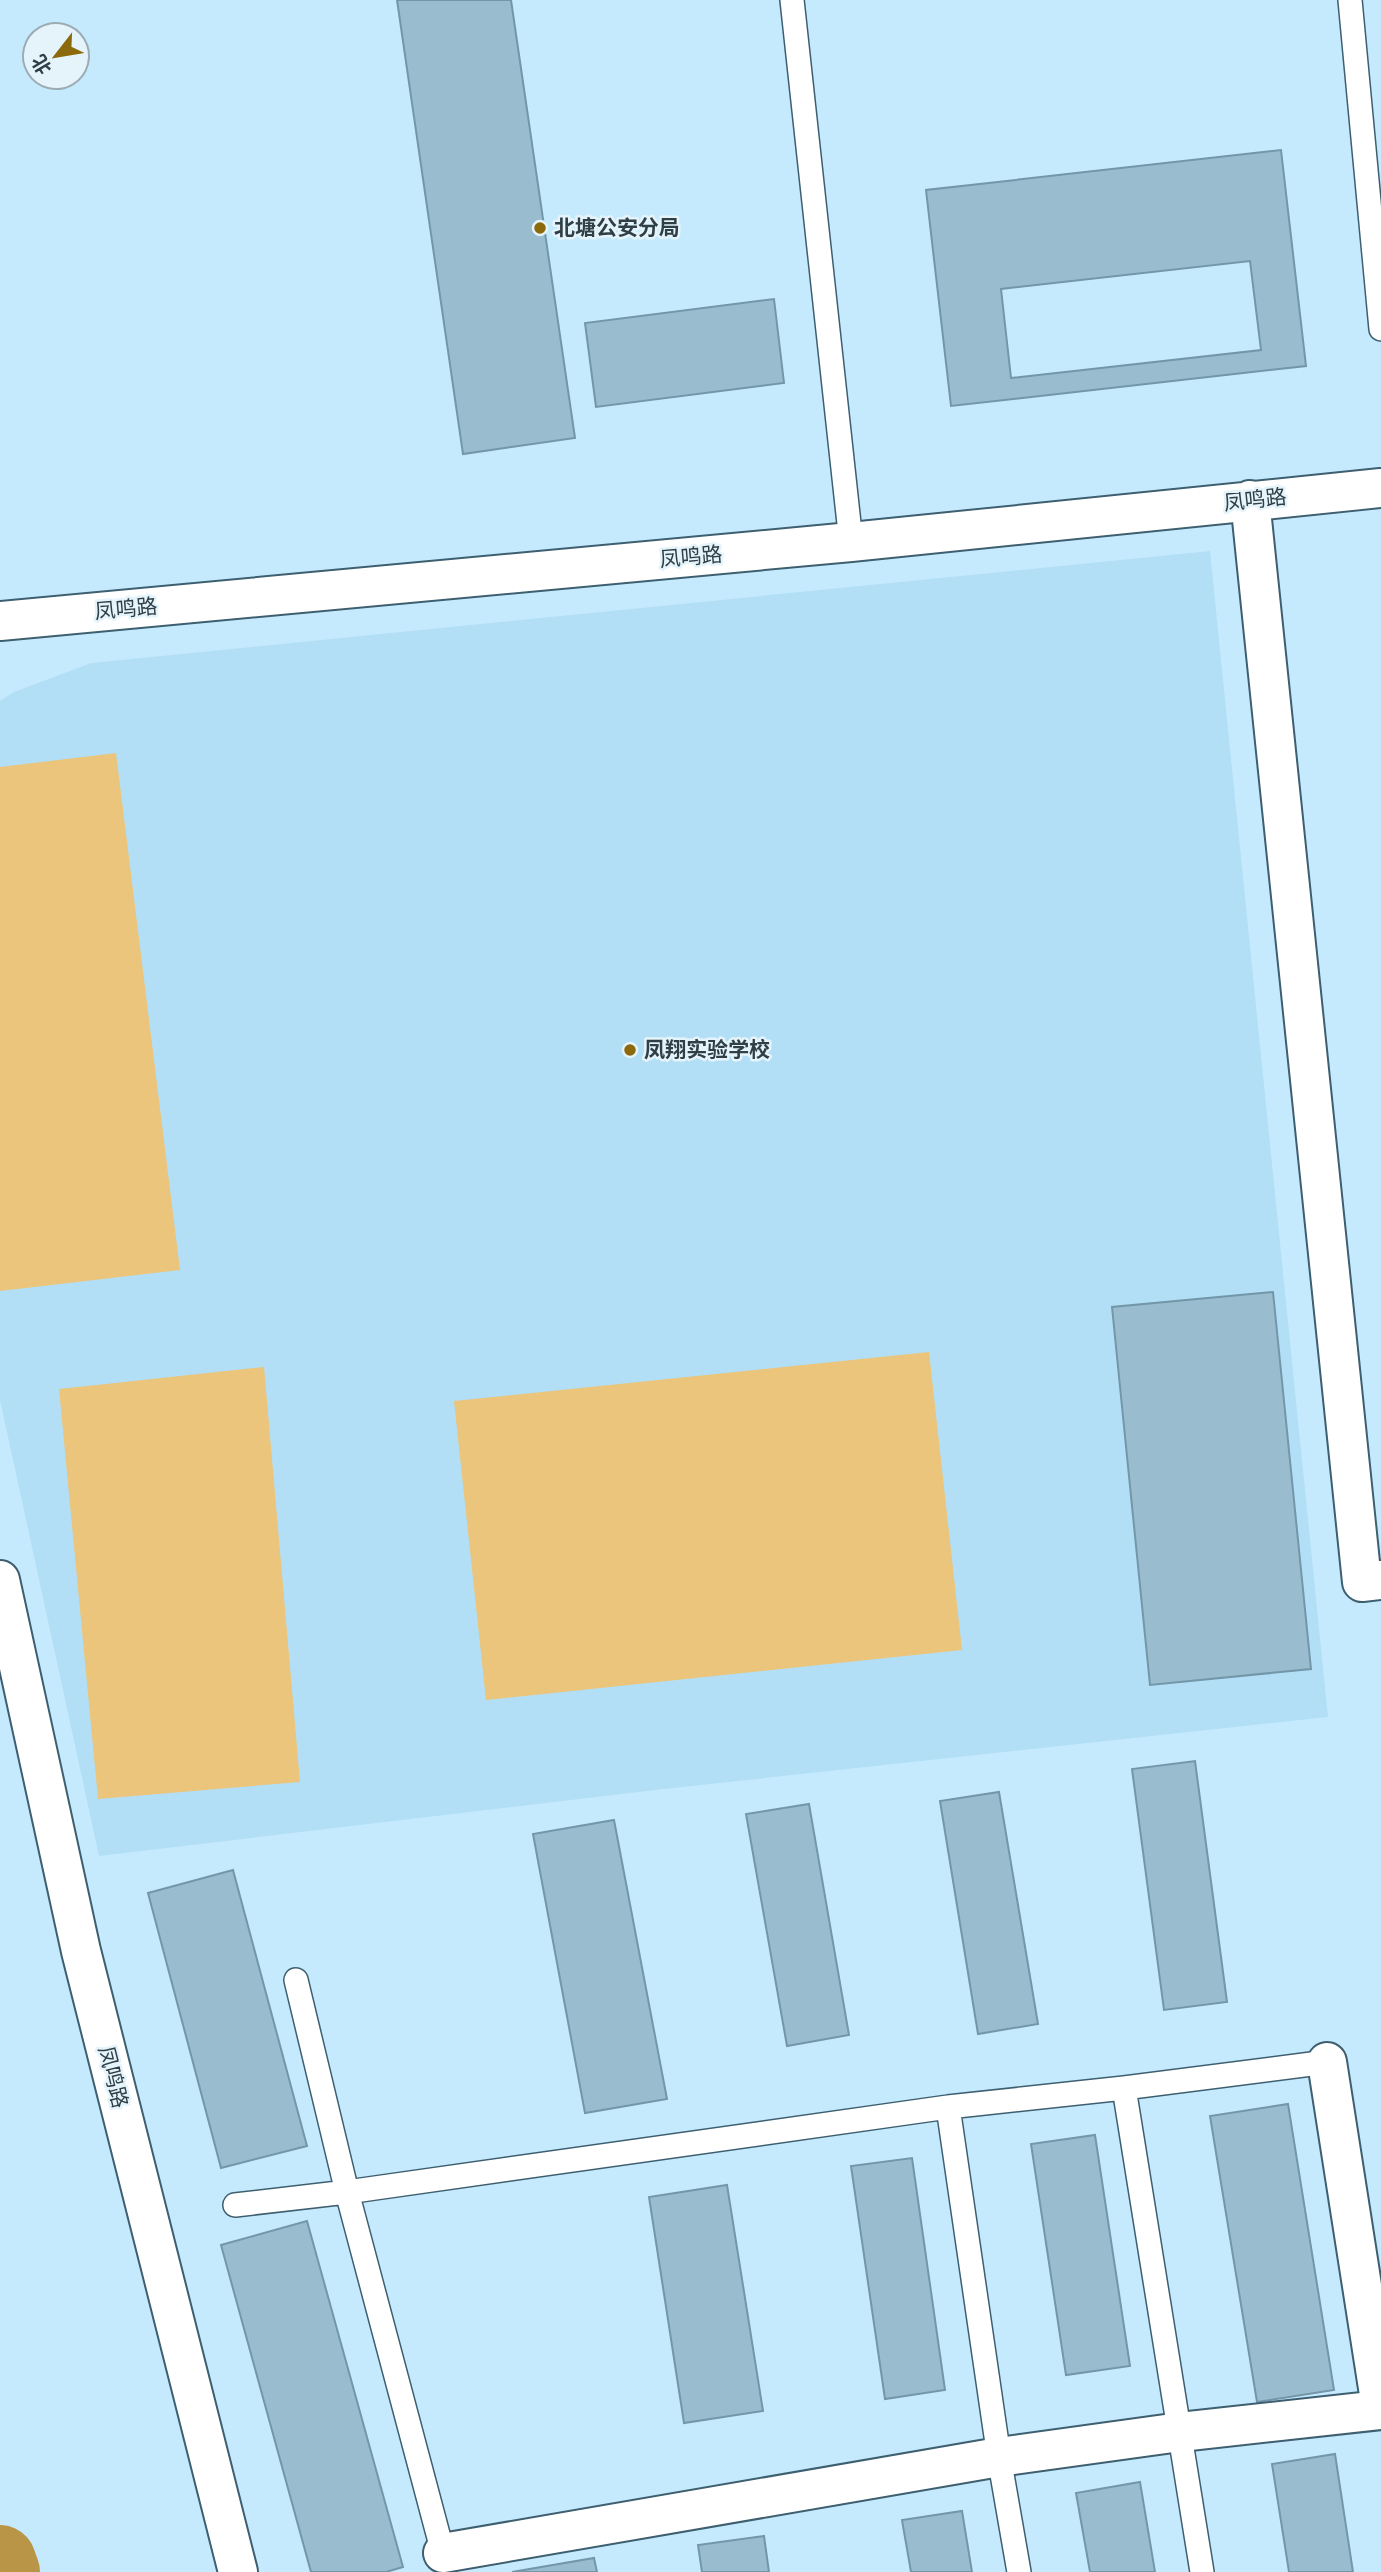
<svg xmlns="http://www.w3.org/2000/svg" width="1381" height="2572" viewBox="0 0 1381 2572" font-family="Jost,'Noto Sans SC',sans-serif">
  <rect width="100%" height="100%" fill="#c5eafd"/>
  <!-- built -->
  <path fill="#b2dff6" d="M1210,551L1328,1717L664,1789L99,1856L0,1400V701L14,692L91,663Z"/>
  <!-- green -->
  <path fill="#eac57b" d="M116,753L180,1270L0,1291V767Z
    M929,1352L962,1650L486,1700L454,1401Z
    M264,1367L300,1782L98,1799L59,1389Z"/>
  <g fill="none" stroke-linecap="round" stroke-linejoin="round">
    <!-- river -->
    <path stroke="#b99547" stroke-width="72" d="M0,2561L4,2572"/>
  </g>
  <!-- building -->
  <path fill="#99bdcf" stroke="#7397a8" stroke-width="2" fill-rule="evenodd" d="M397,0H511L575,438L463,454Z
    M1281,150L1306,366L951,406L926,190ZM1250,261L1261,350L1011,378L1001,289Z
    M774,299L784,383L596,407L585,323Z
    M1273,1292L1311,1669L1150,1685L1112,1307Z
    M1195,1761L1227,2002L1164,2010L1132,1769Z
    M999,1792L1038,2024L978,2034L940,1801Z
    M809,1804L849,2035L787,2046L746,1814Z
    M614,1820L667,2099L585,2113L533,1834Z
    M233,1870L307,2146L221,2168L148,1893Z
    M1288,2104L1334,2390L1257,2402L1210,2116Z
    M1095,2135L1130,2366L1066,2375L1031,2144Z
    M912,2158L945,2390L885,2399L851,2166Z
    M727,2185L763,2411L684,2423L649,2197Z
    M307,2221L403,2567L386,2572H311L221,2245Z
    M1335,2454L1353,2572H1289L1272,2464Z
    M1140,2482L1155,2572H1090L1076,2493Z
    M962,2511L972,2572H911L902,2520Z
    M764,2536L769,2572H702L698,2545Z
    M594,2558L597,2572H512Z"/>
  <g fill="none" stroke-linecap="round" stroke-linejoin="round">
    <defs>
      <path id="lane" d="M792,0L851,542
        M1350,0L1381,329
        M296,1980L347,2192L443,2553
        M1124,2088L1202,2572
        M948,2107L999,2457L1019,2572
        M235,2205L347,2192L948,2107L1124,2088L1327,2062"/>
      <path id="street" d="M1250,500L1362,1582L1381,1580
        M0,621L851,542L1381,488
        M0,1580L81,1951L238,2572
        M1327,2062L1381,2407
        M443,2553L999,2457L1180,2432L1381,2410"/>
    </defs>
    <!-- lane casing -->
    <use href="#lane" stroke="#3e5f6f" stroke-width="26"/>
    <!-- street casing -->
    <use href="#street" stroke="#3e5f6f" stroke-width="42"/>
    <!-- lane -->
    <use href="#lane" stroke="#fff" stroke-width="23"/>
    <!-- street -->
    <use href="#street" stroke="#fff" stroke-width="38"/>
  </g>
  <!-- markers -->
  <g fill="#8c690a" stroke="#e5f4fb" stroke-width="2.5">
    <circle cx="540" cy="228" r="7"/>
    <circle cx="630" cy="1050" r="7"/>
  </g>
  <g text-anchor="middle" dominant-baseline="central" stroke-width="5" stroke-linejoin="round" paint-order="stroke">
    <!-- poi labels -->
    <g font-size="21" font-weight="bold" fill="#303f46" stroke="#e5f4fb" text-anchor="start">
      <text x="554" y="228">北塘公安分局</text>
      <text x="644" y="1050">凤翔实验学校</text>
    </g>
    <!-- street labels -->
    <g font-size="21" fill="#303f46" stroke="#e5f4fb">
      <text transform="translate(1255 500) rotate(-6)">凤鸣路</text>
      <text transform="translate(691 557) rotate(-5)">凤鸣路</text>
      <text transform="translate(126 609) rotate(-5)">凤鸣路</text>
      <text transform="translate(113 2077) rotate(76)">凤鸣路</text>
    </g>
  </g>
  <!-- north arrow -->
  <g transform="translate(56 56) rotate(239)"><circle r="33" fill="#e5f4fb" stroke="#9dacb3" stroke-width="2"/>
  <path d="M0-5L12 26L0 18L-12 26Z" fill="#8c690a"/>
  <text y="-10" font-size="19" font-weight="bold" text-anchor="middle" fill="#303f46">北</text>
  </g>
</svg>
